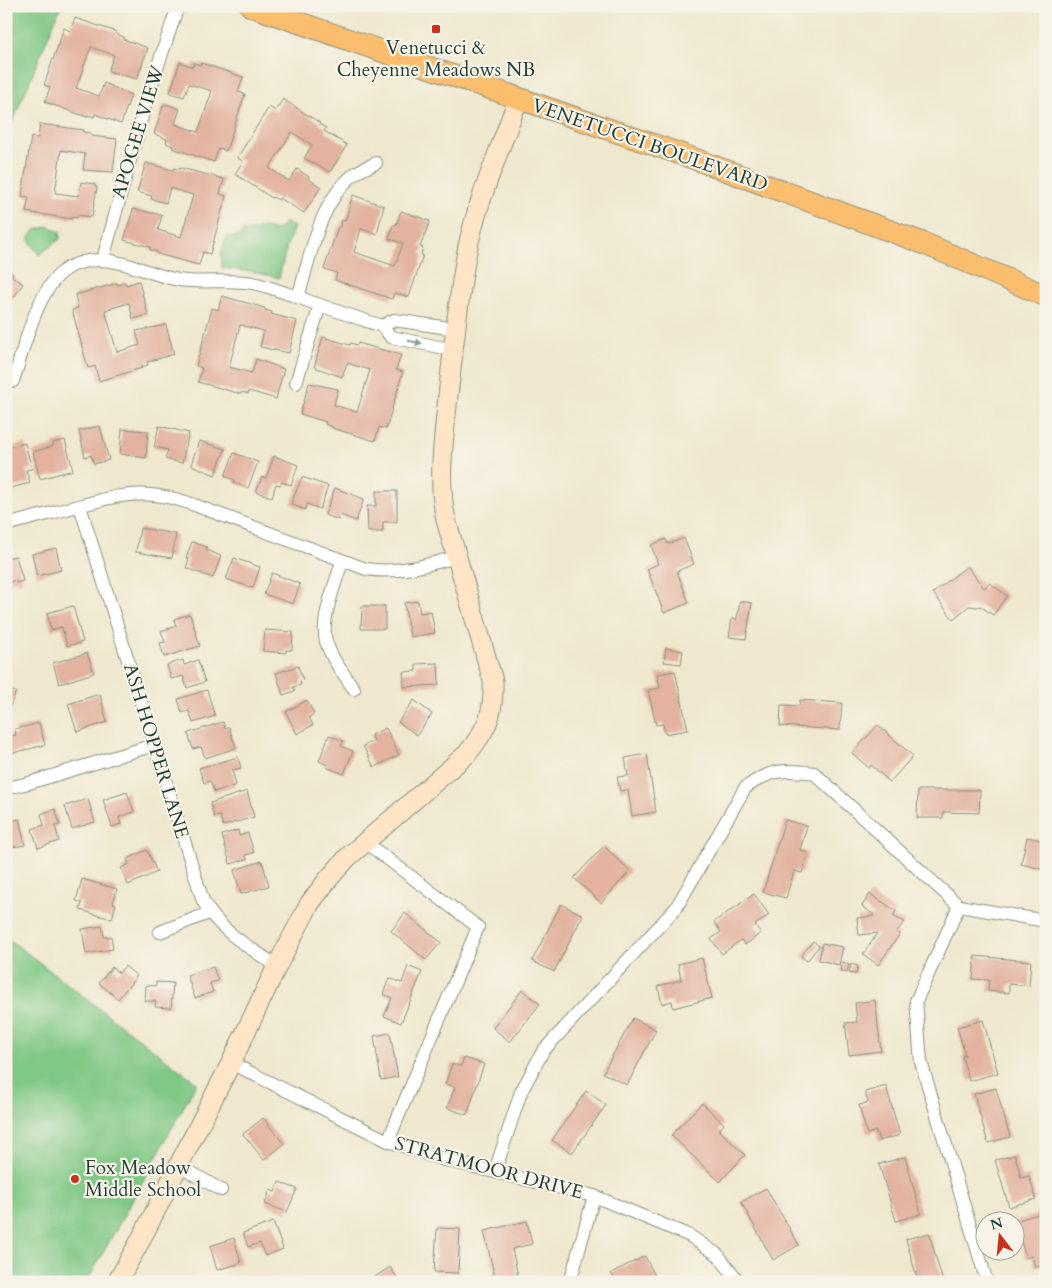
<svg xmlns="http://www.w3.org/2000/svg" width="1052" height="1288" viewBox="0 0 1052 1288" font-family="Cardo,serif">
  <rect width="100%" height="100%" fill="#f7f3e8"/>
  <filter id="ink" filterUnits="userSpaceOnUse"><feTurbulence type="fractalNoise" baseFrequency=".02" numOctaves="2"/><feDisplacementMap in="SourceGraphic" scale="10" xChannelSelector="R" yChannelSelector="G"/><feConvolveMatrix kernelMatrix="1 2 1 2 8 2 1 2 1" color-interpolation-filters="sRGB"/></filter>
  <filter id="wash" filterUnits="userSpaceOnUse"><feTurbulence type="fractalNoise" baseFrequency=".0096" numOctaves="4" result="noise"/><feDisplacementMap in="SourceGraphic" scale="20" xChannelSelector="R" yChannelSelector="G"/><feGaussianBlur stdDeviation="1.12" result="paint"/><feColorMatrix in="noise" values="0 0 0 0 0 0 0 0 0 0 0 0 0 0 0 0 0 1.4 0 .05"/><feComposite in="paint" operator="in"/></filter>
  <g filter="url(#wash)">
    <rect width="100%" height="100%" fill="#efe8ce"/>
    <!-- green -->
    <path fill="#80c885" stroke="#50825c" d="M6,6H61L6,138Z
      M285,222L294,227L287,245L279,278L254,272L222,268L221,252L227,236C234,238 241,237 243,230L254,231L263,227C273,232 280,231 285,222Z
      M49,226L60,232V239L39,255L28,239L35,230Z
      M6,937L197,1083L87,1282H6Z"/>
    <g id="blocks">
      <!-- building -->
      <path fill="#e3b3a0" d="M75,18L117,32L116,34L124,37L123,39L148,48L137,79L108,71L114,55L91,47L76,88L99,96L104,83L131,95L121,124L95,114L94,117L87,115V117L45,102L50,87L44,85L64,28L70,31Z
        M180,62L193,67L194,63L200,65L201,63L243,77L238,92L245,94L226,151L219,148L214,162L172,148L173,146L166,143L167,139L154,134L163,106L166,104L180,109L175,124L198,132L212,91L189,84L184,97L170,93Z
        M283,99L320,123L319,124L326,128L324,131L347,145L330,172L304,158L312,145L292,132L269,168L289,181L297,169L309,177L308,179L321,187L304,213L280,198L279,200L273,197L272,198L235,174L243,161L237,158L269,107L275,111Z
        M40,124L84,130L83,132L91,133V136L117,139L113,172L83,170L85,154L61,150L55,193L79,196L81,182L95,184V186L97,187L92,217L78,215L77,218L71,217V219L26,212L29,197L22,196L31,137L38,138Z
        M146,163L173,170L174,168L180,169L181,168L224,179L220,194L226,196L210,254L203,252L199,265L157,254V252L150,250V247L124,240L133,209L162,215L158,230L181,237L193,195L170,188L166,203L151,199L152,196L137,192Z
        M353,195L384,206L377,234L361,229L354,252L395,266L403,243L389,239L393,225H396L401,211L430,221L420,247L423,248L421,254L423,255L409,297L394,293L392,299L335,280L337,273L324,269L338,227H340L342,220L345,221Z
        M6,266L8,268L7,269L13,274L12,276L23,284L6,308Z
        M139,281L148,315L133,319L129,303L105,310L117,352L140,345L136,331L166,325L174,354L147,362L148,365L141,367L142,368L99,381L95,366L88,368L72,310L78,308L75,295L117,283L118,285L125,282L126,285Z
        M222,296L265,308V310L272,312L271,314L297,321L289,353L260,347L264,331L240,325L229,367L252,373L256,359L284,369L276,399L249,391L248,394L242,392L241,394L198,382L202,368L196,366L212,308L218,310Z
        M323,337L350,345L351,343L357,345L358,343L401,355L396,370L403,372L386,429L379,427L375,441L332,428L333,427L325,424L326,422L300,414L309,383L338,389L334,405L357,412L370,370L347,363L342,377L314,367Z
        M100,426L109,460L94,464L91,455L85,457L79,431Z
        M159,426L189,433L182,463L165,459L168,450L154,447Z
        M122,429L148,431L146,458L120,454Z
        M65,440L73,470L40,479L33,452L53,446V443Z
        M199,441L225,449L215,475L191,465Z
        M25,443L32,469L26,470L30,483L10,488L6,474V448Z
        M234,453L258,462L248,488L234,483L235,480L225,476Z
        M274,456L298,465L291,485L282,482L280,485L276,484L272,497L256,492L262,477L266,478Z
        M302,477L328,486L320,509L307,504L305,510L291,504Z
        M335,488L364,499L356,521L340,515L339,520L325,515Z
        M376,491H397V522H383V532H368L367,506H376Z
        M140,528L176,534L172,558L136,552Z
        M684,538L694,564L677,571L689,603L664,613L647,569L658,564L651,545L666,539L668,544Z
        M192,542L207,547L206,550L221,556L213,578L186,568L189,559L186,558Z
        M56,548L61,570L37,576L32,554Z
        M16,556L23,581L16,583V580L6,583V558Z
        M234,558L260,567L253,588L226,579Z
        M967,566L984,588L990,583L1007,596L993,615L980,606L978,607L969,606L953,619L933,593Z
        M272,573L300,584L293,604L264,594Z
        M418,601L420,613L431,611L435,633L410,637L404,603Z
        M740,601L752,603L746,639L729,637L732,618L737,619Z
        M73,606L83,642L67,646L62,627L51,630L47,613Z
        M362,606H385V629H361Z
        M190,614L200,646L164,657L160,643L165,642L161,631L176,626L174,619Z
        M265,630L293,632L292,650H286V653L263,651Z
        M666,648L683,651L681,664L664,662Z
        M87,653L94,673L59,684L53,663Z
        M183,660L184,665L198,660L205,682L187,688L183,676L171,679L167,665Z
        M438,663L439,685L404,687L403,672L416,671V664Z
        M298,666L303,680L300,681L301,685L293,687L295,691L283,695L276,673Z
        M675,671L688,730L665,734L663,724L656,725L648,690L660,688L657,674Z
        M6,689L16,692L6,716Z
        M207,690L215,716L193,723L189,711L182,713L178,699Z
        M100,694L107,722L77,732L68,704Z
        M307,700L314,714L309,717L313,725L297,734L286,712Z
        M414,700L432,714L417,735L398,722Z
        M800,700L842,703L840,730L780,726L781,705L799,706Z
        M223,722L225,729L229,727L236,748L205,758L201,747L193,749L188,733Z
        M39,723L45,745L9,754L6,737L16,735L15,729Z
        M878,725L913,756L890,782L871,765L869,768L852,753Z
        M386,728L399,755L374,767L363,746L374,741L371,735Z
        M329,735L343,741L341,746L353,751L344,774L326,767L327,765L319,761Z
        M647,754L656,812L632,816L628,790L620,791L617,777L628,776L625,758Z
        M238,757L241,768L232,770L236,785L214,792L210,781L204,783L199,768Z
        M918,790H980L979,813L943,812V818H917Z
        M247,791L254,817L223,826L220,816L214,817L210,803Z
        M127,792L134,812L119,817L121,824L112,827L103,800Z
        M88,799L95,822L72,829L65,806Z
        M55,809L60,825L55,826L59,841L38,848L32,829L44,825L41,814Z
        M19,819L25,845L6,848V822Z
        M785,820L807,826L800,850L808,853L802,873L794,871L786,898L763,892Z
        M238,830L239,836L248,833L254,853L245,855L247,859L230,864L222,835Z
        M1027,837L1046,841V870L1021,864Z
        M604,846L630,871L601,903L574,878Z
        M147,850L157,872L128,885L121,868L129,864L127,859Z
        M262,861L269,886L241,894L234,870Z
        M82,879L117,889L113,903L116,904L112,919L80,910L82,903L76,901Z
        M754,894L769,915L755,925L761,933L745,945L741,940L722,954L711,939L721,932L714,922Z
        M870,894L896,911L893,916L905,922L896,932L900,934L878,965L863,954L878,933L859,935L857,918L875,916L874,915L862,906Z
        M561,904L583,915L554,972L532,961Z
        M405,913L441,942L426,960L391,931Z
        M102,926L104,937L111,936L113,949L86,954L82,929Z
        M813,941L819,946L807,961L801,956Z
        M822,943L843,947L839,965L819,960Z
        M975,956L1031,961L1029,986L1009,984V993L988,991L989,980L973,979Z
        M702,958L712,998L673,1008L672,1001L662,1004L658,986L681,980L678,964Z
        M842,962L849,964L847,972L840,971Z
        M851,964L858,966L856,974L849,973Z
        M125,966L137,976L118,999L99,983L112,967L119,973Z
        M408,966L422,972L401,1023L384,1016L392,998L383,994L389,978L402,983Z
        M213,967L218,981L210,983L213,992L195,998L187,975Z
        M156,982L173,983L171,1008L155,1007L156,1001H145L146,985L156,986Z
        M522,990L540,1004L510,1042L493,1028Z
        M875,1000L881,1051L849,1055L845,1023L857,1022L855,1003Z
        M633,1018L656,1030L627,1085L603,1073Z
        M983,1020L998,1073L969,1081L962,1056L965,1055L957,1027Z
        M390,1033L398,1077L381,1080L374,1036Z
        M464,1058L484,1064L467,1115L447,1108L455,1087L445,1084L452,1064L461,1066Z
        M886,1086L900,1135L879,1141L876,1131L867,1134L859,1105L868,1103L865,1092Z
        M996,1088L1010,1137L988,1143L974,1094Z
        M586,1091L606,1105L572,1153L552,1140Z
        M702,1103L724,1124L719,1130L745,1155L720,1182L671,1135Z
        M263,1118L284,1144L264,1160L243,1134Z
        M1015,1155L1021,1178L1029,1176L1036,1199L1009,1207L995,1160Z
        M905,1157L921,1214L896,1221L879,1164Z
        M279,1182L297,1189L287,1212L265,1204L270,1190L275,1192Z
        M766,1188L799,1245L773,1260L741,1202Z
        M1041,1213L1046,1231V1264L1035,1267L1032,1256L1026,1258L1015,1221Z
        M527,1221L532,1244L512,1249L519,1280L496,1282L484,1231Z
        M273,1222L283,1249L265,1256L260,1243L248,1247L243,1233Z
        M437,1228L460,1229L458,1273L434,1272Z
        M929,1233L943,1282H918L906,1239Z
        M234,1238L241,1263L217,1270L210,1246Z
        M645,1256L658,1282H616L611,1273Z
        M390,1267L400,1282H374L372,1279Z"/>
    </g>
  </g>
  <g filter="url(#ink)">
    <use href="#blocks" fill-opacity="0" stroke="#879281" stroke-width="1"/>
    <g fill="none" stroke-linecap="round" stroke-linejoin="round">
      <defs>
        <path id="street" d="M103,259L148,95L178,6
          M298,297C311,256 318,205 352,176C358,170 368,167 376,163
          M382,326L394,320L456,329
          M13,381C24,349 37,286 68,268C104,248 138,271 174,279C199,285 226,278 253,283C275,288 296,297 317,304C339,312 361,319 382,326L391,337L454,350
          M296,383L320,305
          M80,506L203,901C219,931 249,947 277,966
          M6,525L105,499C135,492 160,493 189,503L366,569C397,574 427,565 456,557
          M342,561C336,583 320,620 326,641C331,659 344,674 354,689
          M6,787L16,786L29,783L154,745
          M365,842L478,927L388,1141
          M959,906L916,1001L921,1062L987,1282
          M160,932L209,913
          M231,1063L388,1141L445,1160L594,1196L690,1236L718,1255L739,1282
          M178,1165L221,1190
          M495,1171L521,1092L543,1051L676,908L745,788C771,769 783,769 814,773L959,906L1046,921
          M570,1282L594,1196"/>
        <path id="secondary" d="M117,1282L139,1243L231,1063L277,966L310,903L330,877L348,857L467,754C488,728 494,714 493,681L446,520C437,479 444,438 448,396C454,346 458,296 468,246C479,196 501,148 518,99"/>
        <path id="primary" d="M251,6L695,159L923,243L1046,296"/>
      </defs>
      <!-- street casing -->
      <use href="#street" stroke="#879281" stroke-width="14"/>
      <!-- secondary casing -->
      <use href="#secondary" stroke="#879281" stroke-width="21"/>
      <!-- primary casing -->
      <use href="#primary" stroke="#879281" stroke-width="23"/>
      <!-- street -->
      <use href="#street" stroke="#fff" stroke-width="12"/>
      <!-- secondary -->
      <use href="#secondary" stroke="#fde5c5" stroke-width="19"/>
      <!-- primary -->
      <use href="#primary" stroke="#fbbe6e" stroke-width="21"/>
    </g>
    <!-- one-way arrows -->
    <defs><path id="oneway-solid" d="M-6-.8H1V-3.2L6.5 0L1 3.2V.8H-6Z" transform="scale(1.25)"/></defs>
    <use fill="#8f9e9a" href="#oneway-solid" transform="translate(415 342) rotate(12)"/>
  </g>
  <!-- markers -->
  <g fill="#c8321e" stroke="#f7f3e8" stroke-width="2">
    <rect x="431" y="24" width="10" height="10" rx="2.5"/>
    <circle cx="75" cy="1179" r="5"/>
  </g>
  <g text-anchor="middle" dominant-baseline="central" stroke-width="4.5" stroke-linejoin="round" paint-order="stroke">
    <!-- poi labels -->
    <g font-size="19" fill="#1f3d34" stroke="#f7f3e8">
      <text x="436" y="48">Venetucci &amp;<tspan x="436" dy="22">Cheyenne Meadows NB</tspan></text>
      <text x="85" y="1168" text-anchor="start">Fox Meadow<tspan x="85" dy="22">Middle School</tspan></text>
    </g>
    <!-- street labels -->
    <g font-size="19" fill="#1f3d34" stroke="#f7f3e8">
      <text transform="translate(138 132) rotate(-73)">APOGEE VIEW</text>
      <text transform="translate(650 145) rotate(19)">VENETUCCI BOULEVARD</text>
      <text transform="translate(156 751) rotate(73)">ASH HOPPER LANE</text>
      <text transform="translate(489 1168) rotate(15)">STRATMOOR DRIVE</text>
    </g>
  </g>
  <!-- margin -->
  <rect width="1052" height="1288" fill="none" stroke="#f7f3e8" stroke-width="25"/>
  <!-- north arrow -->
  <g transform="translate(1000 1236) rotate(344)"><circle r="24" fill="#f7f3e8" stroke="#a1aaa0"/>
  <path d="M0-4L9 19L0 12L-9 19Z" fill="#c8321e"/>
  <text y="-8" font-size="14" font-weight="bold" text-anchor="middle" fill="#1f3d34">N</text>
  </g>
</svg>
